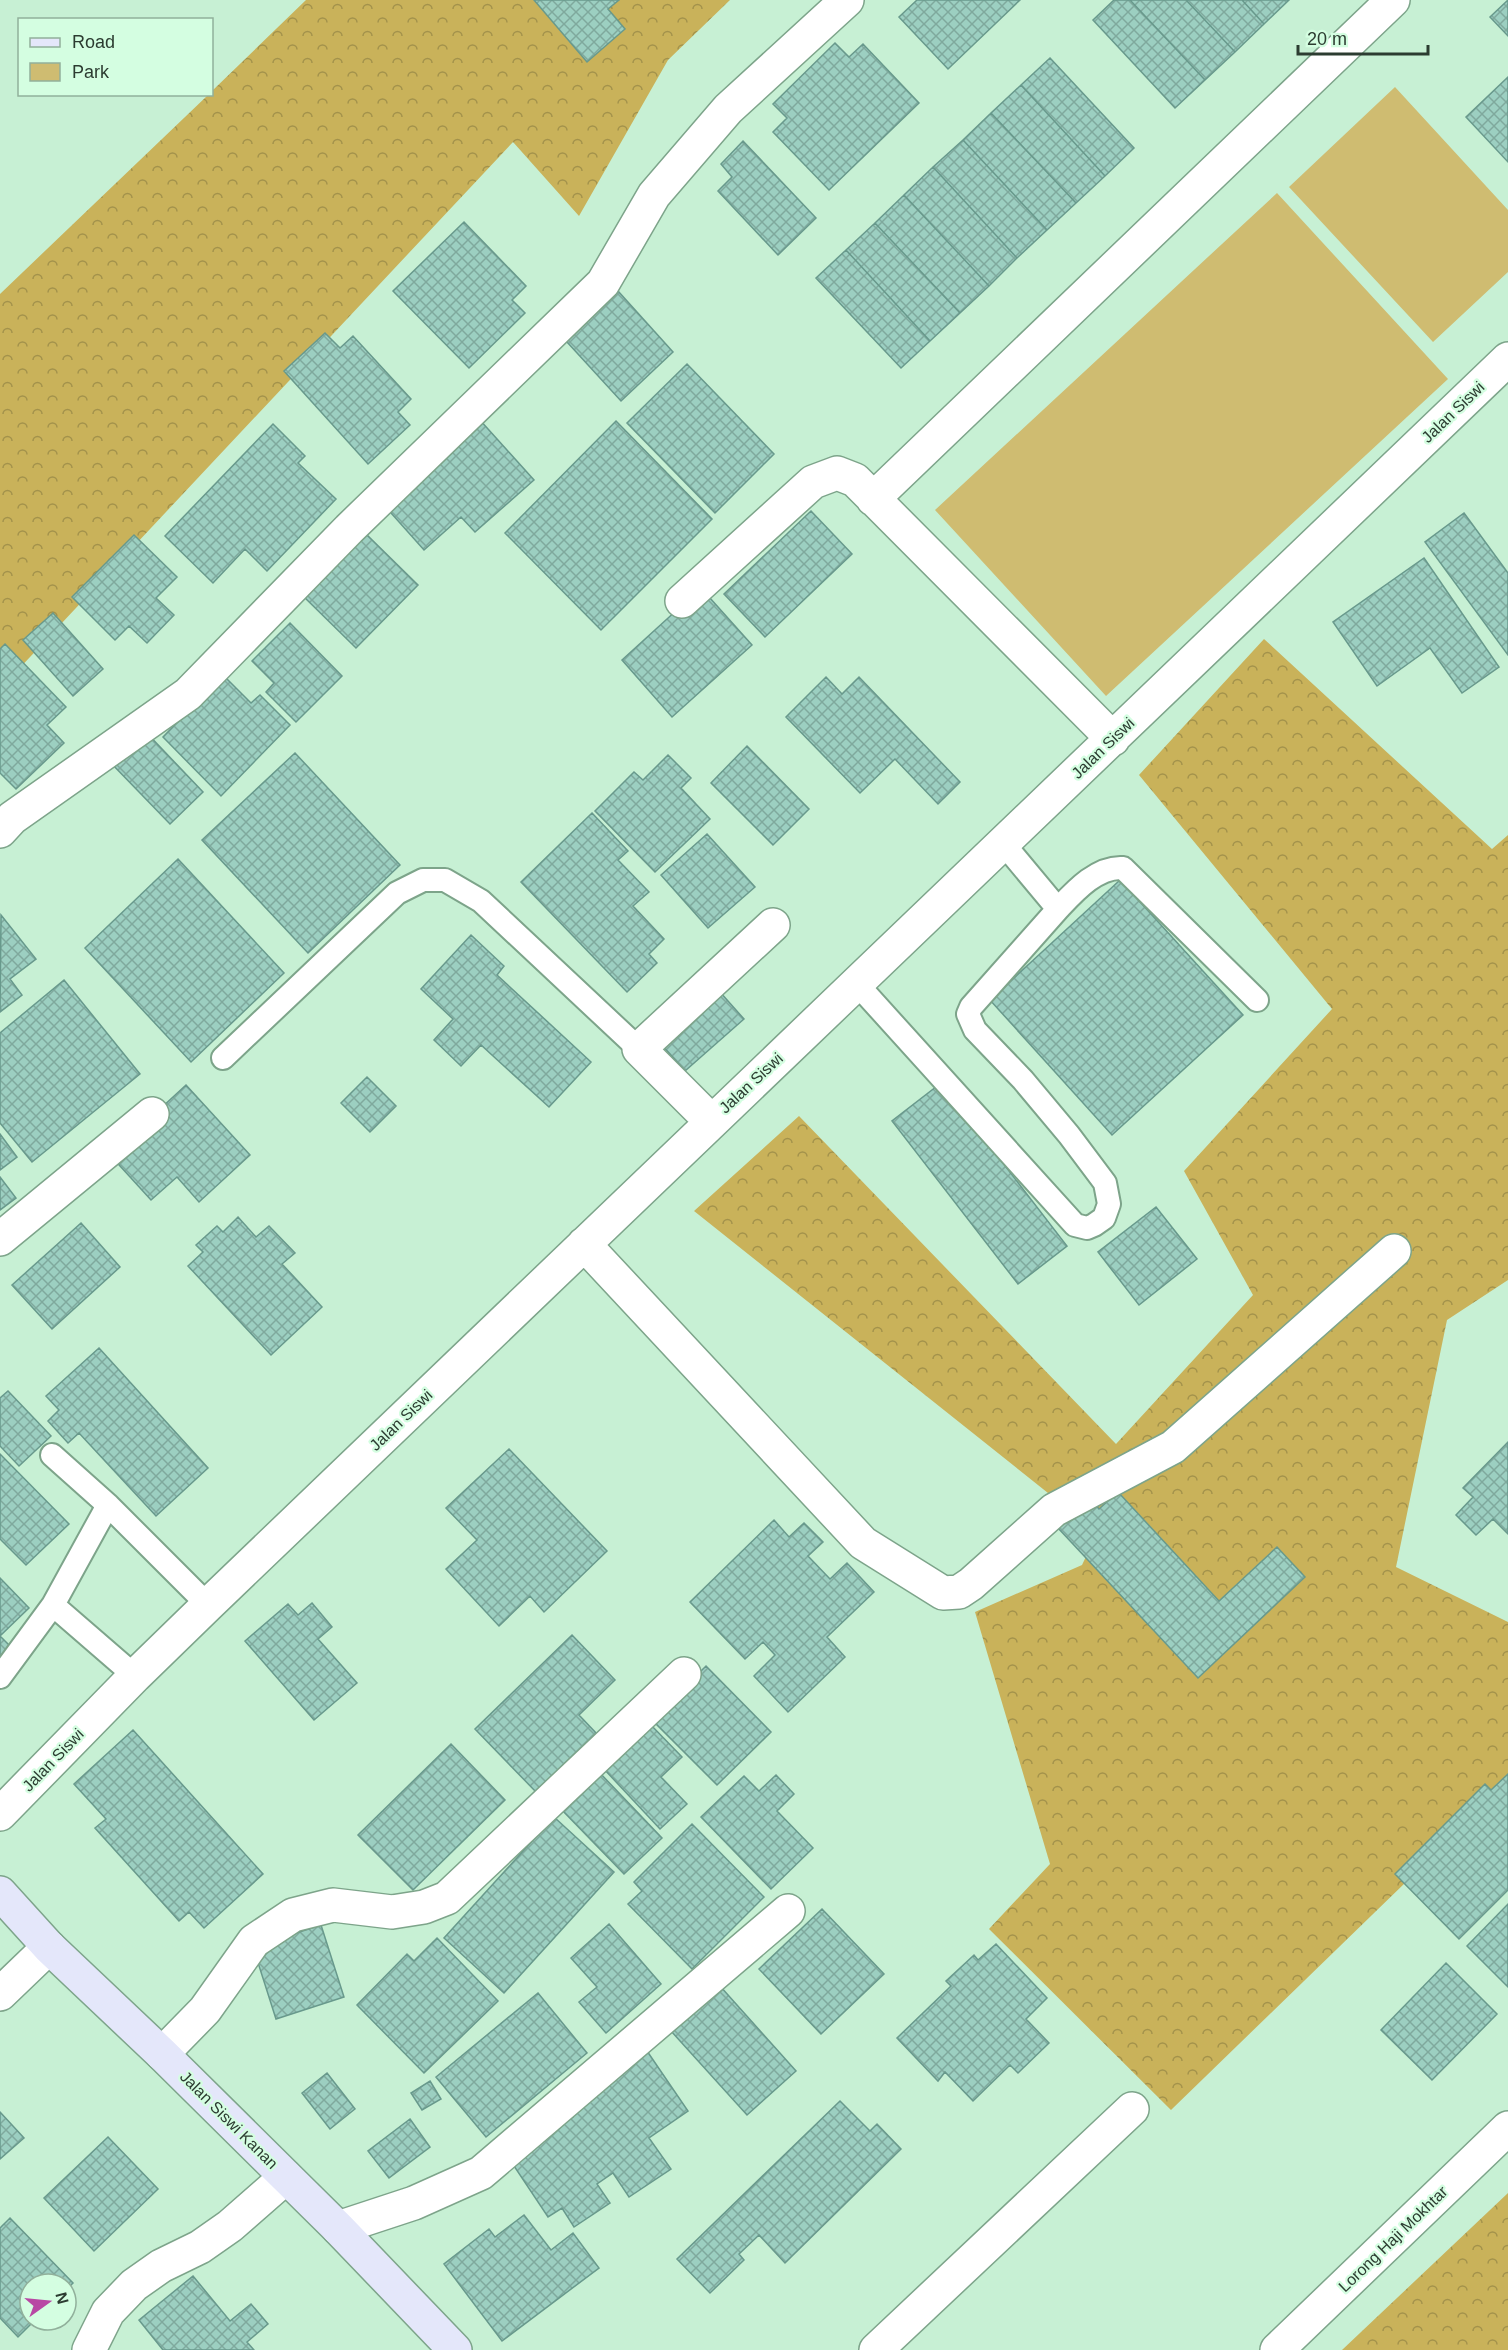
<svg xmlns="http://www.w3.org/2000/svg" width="1508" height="2350" viewBox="0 0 1508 2350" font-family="Arial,sans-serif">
  <defs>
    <pattern id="forest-crowns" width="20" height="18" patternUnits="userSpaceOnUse" patternTransform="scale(1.5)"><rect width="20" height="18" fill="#c9b25a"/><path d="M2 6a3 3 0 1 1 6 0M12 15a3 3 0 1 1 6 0" fill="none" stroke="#a3924b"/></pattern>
    <pattern id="building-cross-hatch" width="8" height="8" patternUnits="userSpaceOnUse" patternTransform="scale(1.5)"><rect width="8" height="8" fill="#9ccfc1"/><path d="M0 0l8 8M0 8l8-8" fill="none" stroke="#7fa99d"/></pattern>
  </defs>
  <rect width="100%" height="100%" fill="#c7f0d4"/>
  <!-- forest -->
  <path fill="url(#forest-crowns)" d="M306,0H730L668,60L579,216L513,142L0,689V294L208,95L212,94V91Z
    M1264,639L1492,849L1508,835V1280L1447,1320L1396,1567L1508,1622V1783L1171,2110L989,1929L1050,1864L975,1612L1082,1565L1101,1525L1048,1493L694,1211L799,1116L1116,1444L1253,1295L1184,1171L1332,1009L1139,775Z
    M1508,2193V2350H1342Z"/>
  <!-- green -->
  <path fill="#cfbc71" d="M1395,87L1508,210V272L1433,342L1289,187Z
    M1277,193L1448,379L1106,696L935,510Z"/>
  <!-- building -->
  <path fill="url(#building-cross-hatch)" stroke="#68998c" stroke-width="1.5" d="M534,0H619L608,9L625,29L587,62Z
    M917,0H1020L948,69L899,17Z
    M1114,0H1130L1205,80L1175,108L1093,20Z
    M1130,0H1186L1235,52L1205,80Z
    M1186,0H1242L1264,24L1235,52Z
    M1242,0H1289L1264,24Z
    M1508,0V36L1490,17Z
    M835,43L849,57L863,44L919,103L829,190L773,132L787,118L773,104Z
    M1050,58L1134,148L1105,176L1021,85Z
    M1508,77V162L1466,117Z
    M1021,85L1105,176L1076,203L991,113Z
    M991,113L1076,203L1047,230L963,140Z
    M963,140L1047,230L1017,258L933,167Z
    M743,141L816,218L778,255L718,191L732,177L721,164Z
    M933,167L1017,258L989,286L904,195Z
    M904,195L989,286L960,313L875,223Z
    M464,222L526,286L512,300L525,313L469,368L393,291Z
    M875,223L960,313L930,341L846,250Z
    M846,250L930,341L901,368L816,278Z
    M609,281L673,352L621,401L556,330Z
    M325,333L340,348L353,336L411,399L398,412L410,425L368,464L284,371Z
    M687,364L774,454L715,513L627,423Z
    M479,419L534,480L475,532L461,517L424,550L383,504Z
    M616,421L712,519L601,630L505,533Z
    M273,424L305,456L298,463L336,499L267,571L245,549L213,583L165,536Z
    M811,511L852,554L765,637L724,594Z
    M1464,513L1508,573V655L1425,542Z
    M363,531L418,585L356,648L301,594Z
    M134,535L177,577L156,598L174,615L147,643L129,626L115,640L72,597Z
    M1424,558L1499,667L1462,693L1430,648L1377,686L1333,622Z
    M701,588L752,645L672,717L622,660Z
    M53,613L103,669L73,696L23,640Z
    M290,623L342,676L296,722L266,692L274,683L252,661Z
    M5,644L66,707L47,725L64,743L16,789L0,773V649Z
    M223,675L251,703L260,695L290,725L221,796L163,737Z
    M826,677L842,694L859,677L960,782L938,804L895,759L860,793L786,717Z
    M143,729L203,792L170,824L109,761Z
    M747,746L809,809L773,845L711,783Z
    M295,753L400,865L308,953L202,840Z
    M668,755L691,778L681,788L710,819L655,872L595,811L634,772L643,780Z
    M592,813L628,851L618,860L649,892L633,906L664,939L649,954L657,963L627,992L521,882Z
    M707,834L755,887L708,928L661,875Z
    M178,859L284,973L191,1062L85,948Z
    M1120,880L1243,1015L1112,1135L990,1000Z
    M1,915L36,959L10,979L22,995L0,1012Z
    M471,935L504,966L497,975L591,1062L549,1107L481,1045L461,1066L434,1040L453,1019L421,989Z
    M64,980L140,1074L32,1162L0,1123V1033Z
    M720,992L744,1019L685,1071L661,1044Z
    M367,1077L396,1106L370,1132L341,1103Z
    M941,1083L1067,1246L1018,1284L892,1121Z
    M186,1085L250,1155L199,1202L177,1177L151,1200L110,1155Z
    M0,1134L17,1157L0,1170Z
    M0,1177L16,1198L0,1210Z
    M1156,1207L1197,1259L1139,1305L1098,1252Z
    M238,1217L256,1237L269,1226L295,1253L282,1264L322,1307L271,1355L188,1266L203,1252L196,1245L217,1226L223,1232Z
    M81,1223L120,1267L52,1329L12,1285Z
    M99,1348L208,1468L156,1516L79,1433L68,1443L48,1421L59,1410L46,1396Z
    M8,1391L51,1436L19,1466L0,1446V1398Z
    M1508,1442V1534L1493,1519L1476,1535L1456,1515L1473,1497L1463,1488Z
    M509,1449L607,1551L544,1612L530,1596L499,1626L446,1569L477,1540L446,1508Z
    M0,1454L69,1524L26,1565L0,1539Z
    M1118,1492L1219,1601L1277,1547L1305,1577L1198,1678L1058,1528L1089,1498L1099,1509Z
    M774,1520L789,1537L804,1523L823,1542L808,1556L830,1579L847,1563L874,1592L827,1637L845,1657L788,1712L754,1676L775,1655L763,1642L745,1659L690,1602Z
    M0,1578L29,1608L0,1636L12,1648L0,1660Z
    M312,1603L332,1627L318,1639L357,1683L314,1720L245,1641L288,1604L298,1615Z
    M572,1635L615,1680L579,1715L597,1734L536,1792L475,1729Z
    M706,1666L771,1732L717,1785L652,1720Z
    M649,1723L682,1757L661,1777L687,1804L660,1829L603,1768Z
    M133,1730L263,1874L204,1928L189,1912L179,1921L95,1828L106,1819L74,1784Z
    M451,1744L505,1800L413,1890L358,1835Z
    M598,1771L662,1838L624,1874L560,1808Z
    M1508,1774V1890L1459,1939L1395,1874L1485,1784L1491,1790Z
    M776,1775L794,1794L777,1811L813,1848L771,1889L701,1817L744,1776L759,1791Z
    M554,1817L614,1872L504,1993L444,1938Z
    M692,1824L764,1897L692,1969L628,1904L642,1891L634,1882Z
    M1508,1904V1987L1467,1946Z
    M822,1909L884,1974L821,2034L759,1969Z
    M609,1924L661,1984L606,2033L579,2002L597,1987L571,1958Z
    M321,1925L344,1997L276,2019L253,1947Z
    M437,1938L498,2001L424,2073L357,2005L407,1954L414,1961Z
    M996,1944L1047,1998L1026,2019L1049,2043L1018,2073L1010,2065L973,2101L945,2072L938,2081L897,2038L951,1986L946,1981L974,1955L978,1960Z
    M1446,1963L1497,2014L1432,2080L1381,2030Z
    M720,1986L796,2071L747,2115L671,2031Z
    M538,1993L587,2053L486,2137L436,2077Z
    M647,2051L688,2111L649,2138L671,2169L629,2197L613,2173L597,2184L610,2203L574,2227L562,2208L548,2217L510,2160L573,2117L565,2106Z
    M327,2073L355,2109L330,2129L302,2093Z
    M430,2081L441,2099L422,2110L411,2093Z
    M840,2101L870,2131L877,2124L901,2149L785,2263L759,2235L739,2254L744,2260L710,2293L677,2259Z
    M0,2112L24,2138L0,2159Z
    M410,2119L430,2147L389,2178L368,2151Z
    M108,2137L158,2189L94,2251L44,2198Z
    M524,2215L551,2250L573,2233L599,2268L502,2341L444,2264L489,2229L495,2237Z
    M10,2218L73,2283L66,2290V2284H30V2320H35L18,2337L0,2318V2228Z
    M193,2276L230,2321L251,2304L268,2324L247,2342L254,2350H163L139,2320Z"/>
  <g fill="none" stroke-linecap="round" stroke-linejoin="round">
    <defs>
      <path id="lane" d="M1003,843L1058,909C1074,892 1097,866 1123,868L1257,1000
        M857,984L1075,1225L1087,1228L1094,1225L1104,1218L1109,1204L1105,1183L1069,1135L1023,1080L975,1030L968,1014L971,1007L1058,909
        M223,1058L397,893L423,880H445L481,901L639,1049
        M52,1455L108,1505L208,1605
        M53,1605L108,1505
        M0,1677L53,1605L135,1676"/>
      <path id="street" d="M873,499L1393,0
        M682,601L813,482L837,473L855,480L1113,739
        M0,831L12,818L188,694L349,529L603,283L654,195L728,109L847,0
        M711,1121L639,1049L773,925
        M0,1239L152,1114
        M584,1244L863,1543L943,1593L959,1592L971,1584L1054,1510L1173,1447L1394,1251
        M0,1814L135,1676L208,1605C641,1189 1075,775 1508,359
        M0,1994L49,1947
        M162,2054L205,2010L254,1941L293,1915L333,1905L392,1912L424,1907L447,1898L684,1674
        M338,2228L414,2203L481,2173L788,1911
        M89,2350L108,2312L134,2285L161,2266L200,2247L230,2226L286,2177
        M876,2350L1132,2109
        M1277,2350L1508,2128"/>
      <path id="secondary" d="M0,1893L49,1947L162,2054L338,2228L455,2350"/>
    </defs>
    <!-- lane casing -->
    <use href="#lane" stroke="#7da48a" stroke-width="26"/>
    <!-- street casing -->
    <use href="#street" stroke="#7da48a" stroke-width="36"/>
    <!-- secondary casing -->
    <use href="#secondary" stroke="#7da48a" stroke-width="36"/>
    <!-- lane -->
    <use href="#lane" stroke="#fff" stroke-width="22"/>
    <!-- street -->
    <use href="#street" stroke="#fff" stroke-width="33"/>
    <!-- secondary -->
    <use href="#secondary" stroke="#e4e7fa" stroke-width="33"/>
  </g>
  <g text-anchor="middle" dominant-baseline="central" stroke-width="4.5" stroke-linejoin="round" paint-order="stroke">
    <!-- street labels -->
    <g font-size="16" fill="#2c3c31" stroke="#d4fee1">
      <text transform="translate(1453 412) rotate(-44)">Jalan Siswi</text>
      <text transform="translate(1103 748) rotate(-44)">Jalan Siswi</text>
      <text transform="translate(751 1083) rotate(-43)">Jalan Siswi</text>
      <text transform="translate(401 1420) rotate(-44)">Jalan Siswi</text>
      <text transform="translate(53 1760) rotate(-46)">Jalan Siswi</text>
      <text transform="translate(229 2120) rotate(45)">Jalan Siswi Kanan</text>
      <text transform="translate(1393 2239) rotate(-44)">Lorong Haji Mokhtar</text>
    </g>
  </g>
  <!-- legend -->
  <rect x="18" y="18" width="195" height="78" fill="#d4fee1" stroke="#91b09b" stroke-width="1.5"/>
  <rect x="30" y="38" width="30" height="9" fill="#e4e7fa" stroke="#91b09b" stroke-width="1.5"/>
  <text x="72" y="48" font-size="18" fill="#2c3c31">Road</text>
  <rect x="30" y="63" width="30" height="18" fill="#cfbc71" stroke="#91b09b" stroke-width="1.5"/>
  <text x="72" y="78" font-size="18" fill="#2c3c31">Park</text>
  <!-- north arrow -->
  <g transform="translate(48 2302) rotate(75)"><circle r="28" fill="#d4fee1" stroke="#91b09b" stroke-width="1.5"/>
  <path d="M0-4.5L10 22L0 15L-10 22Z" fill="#b848a4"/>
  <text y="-9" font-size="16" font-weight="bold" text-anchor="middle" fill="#2c3c31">N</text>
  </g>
  <!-- scale -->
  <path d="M1298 45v9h130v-9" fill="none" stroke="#2c3c31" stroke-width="3"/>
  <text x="1307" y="45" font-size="18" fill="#2c3c31" stroke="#d4fee1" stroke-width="4.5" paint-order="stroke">20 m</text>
</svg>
